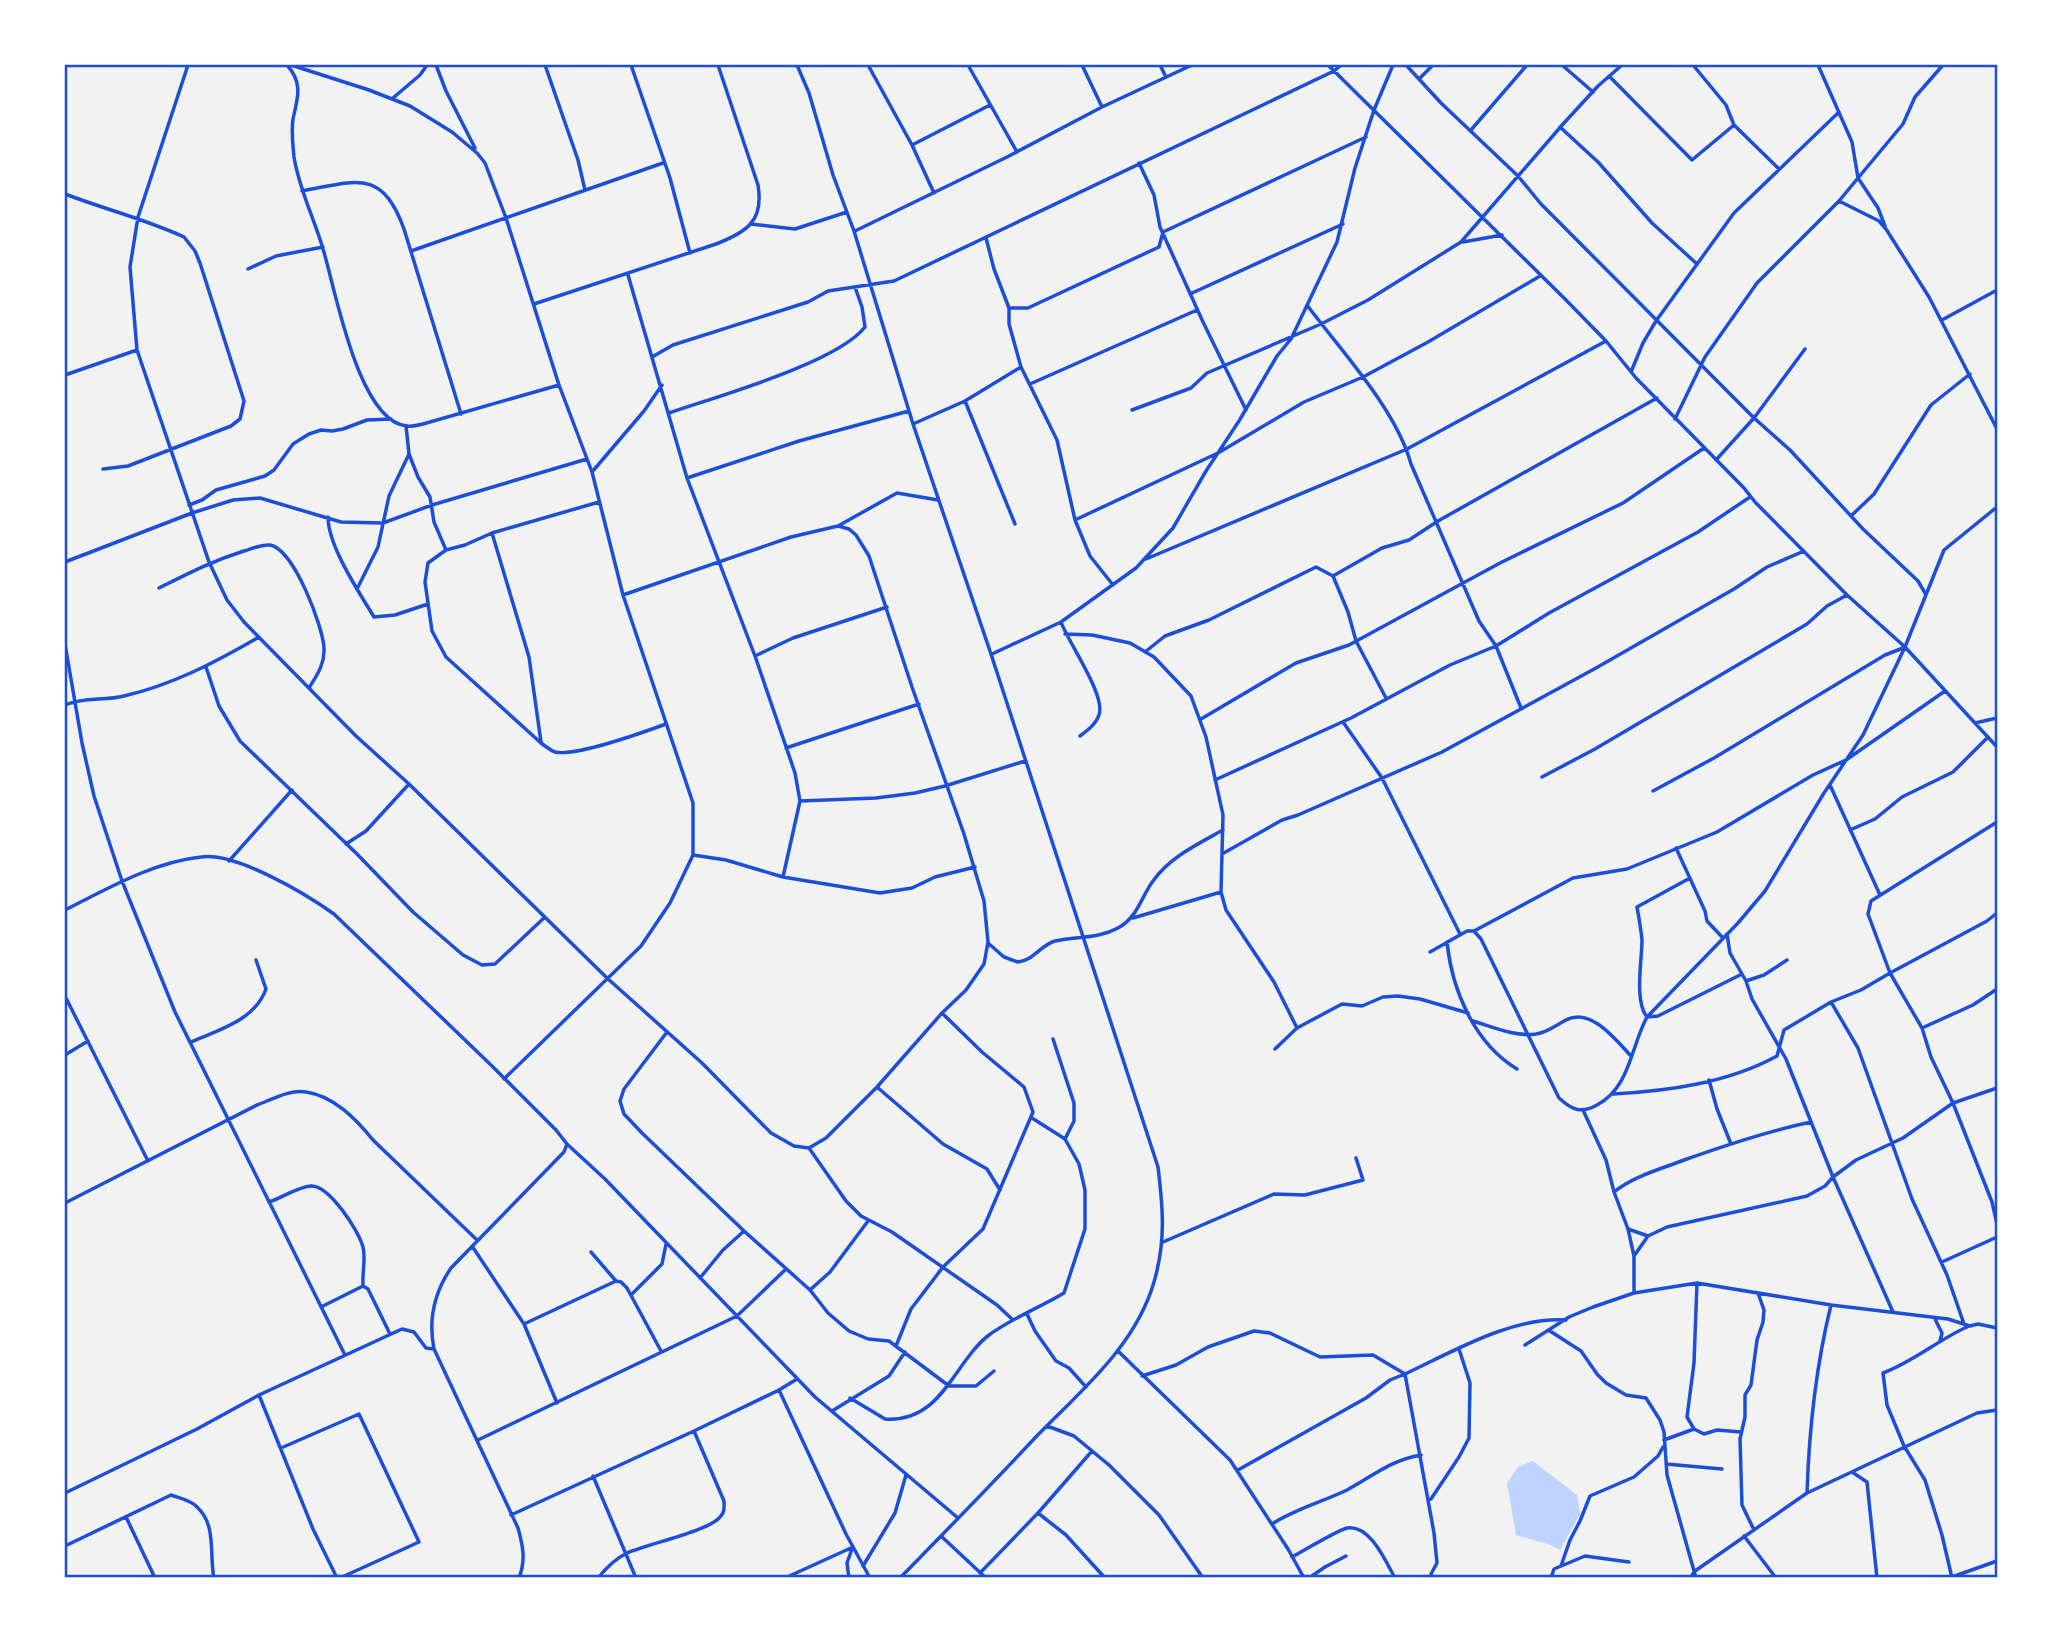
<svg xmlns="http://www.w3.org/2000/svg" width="2062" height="1643" viewBox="0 0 2062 1643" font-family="Poppins,sans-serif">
  <rect width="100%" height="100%" fill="#f2f2f2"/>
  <!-- water -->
  <path fill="#bfd3fe" d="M1533,1461L1577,1495L1580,1514L1560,1550L1551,1545L1516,1535L1507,1483L1518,1467Z"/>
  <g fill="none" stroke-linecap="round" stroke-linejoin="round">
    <!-- minor -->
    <path stroke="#1d4ed8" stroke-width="3.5" d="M188,65L138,217L130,267L137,350L209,562L227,600L244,622L356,736L409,784L607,978L702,1063L771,1133L794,1146L809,1148L826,1138L877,1087L942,1013L966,990L984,964L988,942L984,901L964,834L912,687L869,556L856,535L849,529L838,526L791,537L623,595
      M287,65C303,83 298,97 293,119C291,132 293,145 294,157C299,189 314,218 323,249C335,287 358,422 407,426C412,427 418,425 423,424L559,385
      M291,65L369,90L410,106L452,132L477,153L485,163L506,218L559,385L592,472L623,595L693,803V855L670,903L641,946L504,1079
      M436,65L446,91L475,148
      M545,65L578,160L585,190
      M631,65L670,178L690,253
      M797,65L809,93L833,175L854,231L913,424L991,654L1158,1167C1163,1208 1166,1241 1154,1282C1135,1348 1078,1393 1033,1440C989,1487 945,1532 900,1578
      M868,65L912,145L934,193
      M968,65L1017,152
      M1082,65L1102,107
      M1160,65L1166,77
      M1328,65L1565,299L1606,341L1636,378L1744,488L1755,502L1847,595L1905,647L1997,747
      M1406,65L1441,103L1518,176L1541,204L1754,418L1790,450L1863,529L1918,581L1925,593
      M1562,65L1593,92
      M1693,65L1726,105L1734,125L1779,169
      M1609,76L1692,160L1734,125
      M1420,78L1433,65
      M393,98L420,75L427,65
      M1560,127L1598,162L1652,223L1697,264
      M1471,130L1527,65
      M912,145L990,105
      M1139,163L1154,195L1160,227L1203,322L1246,410
      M302,191C356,181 382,168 404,229L461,414
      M65,194C104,209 145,219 184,237L195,251L200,263L244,401L240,419L231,426L128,466L103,469
      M1839,201L1879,221L1886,229L1929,297L1997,429
      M751,224L795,229L847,212
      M1885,226L1878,208L1858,178L1903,124L1915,97L1943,65
      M855,231L1007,157L1102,107L1192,65
      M986,238L994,269L1009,308V324L1021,367
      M1463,242L1502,235
      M411,251L663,163
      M248,269L276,256L323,247
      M628,275L687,478L755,656L795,773L800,801L783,877
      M1190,294L1343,224
      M534,304L716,244C747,232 764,221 758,185L718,65
      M1307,305C1341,351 1396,409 1411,464L1479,621L1496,646L1521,708
      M1009,308H1028L1159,247L1163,232L1366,137
      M1942,320L1997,290
      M652,357L673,345L808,302L828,291L894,281L1334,71L1341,65
      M1631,372L1643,343L1656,321L1734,213L1839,112
      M65,375L137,350
      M1030,384L1197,310
      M965,401L1015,524
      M1132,410L1191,388L1207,373L1321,324L1368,300L1461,242L1564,123L1598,86L1622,65
      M669,413C715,397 837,363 865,327L862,307L855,287
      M1675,419L1705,357L1757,283L1839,201L1858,178L1852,142L1818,65
      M913,424L965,401L1021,367L1057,440L1075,520L1090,556L1113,585
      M406,426L409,454L418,477L430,497L434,522L446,550
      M1716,460L1754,418L1805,349
      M592,472L644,411L662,385
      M687,478L799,441L909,411
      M599,502L492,533L465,545L446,550L428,563L425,582L432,631L446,657L541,743C545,746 550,750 555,752C576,757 644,732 666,724
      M189,505L202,500L216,490L265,476L274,470L293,444L309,434L321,430L332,431L343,429L367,420L391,419
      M1851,516L1874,494L1931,405L1970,374
      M328,517C328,546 359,592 374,617L395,615L428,604
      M1075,520L1218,453L1304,402L1363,377L1428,342L1540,276
      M838,526L897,493L938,500
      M492,533L529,657L541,742
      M1146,559L1407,449L1606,341
      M65,562L192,513L233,500L260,498L341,522L383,523L432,505L587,459
      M1333,576L1348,612L1356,641L1386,698
      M358,587L378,547L389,496L409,454
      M159,588C189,573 212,561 244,551C251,549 262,544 270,545C294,549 323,627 324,648C325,664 317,675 309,688
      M1061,622C1069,644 1106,695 1099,715C1096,724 1088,730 1080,736
      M1065,634L1092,635L1130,643L1154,657L1191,696L1206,737L1223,815L1221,892L1226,910L1274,982L1297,1028
      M65,644L82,743L94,796L122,881L175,1012L345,1355
      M1145,652L1165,636L1209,620L1316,567L1333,576L1382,548L1409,540L1438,521L1657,398
      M992,654L1061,622L1136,568L1173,528L1206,471L1239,421L1277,356L1291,339L1319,280L1337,242L1355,168L1374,110L1393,65
      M755,656L793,638L887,607
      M206,667L219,706L240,741L357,854L413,912L463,955L482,965L495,964L545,917
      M65,705C84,697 104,701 124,696C172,685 216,662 259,637
      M1201,719L1296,663L1349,645L1500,563L1623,503L1704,448
      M1343,722L1382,778L1460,934
      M1975,723L1997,718
      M786,748L919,704
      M1542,777L1595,749L1807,624L1827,606L1847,595
      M1215,780L1351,718L1450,665L1496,646L1549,613L1698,532L1750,497
      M1830,785L1880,895
      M1653,791L1714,758L1885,655L1903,648
      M800,801L876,798L915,793L945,786L1025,761
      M1997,822L1871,901L1868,914L1890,973L1987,921L1997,913
      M1850,830L1875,819L1902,797L1953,772L1988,737
      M346,844L366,831L409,784
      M1676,848L1705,911L1707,921L1723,938
      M1222,854L1282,820L1298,815L1442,752L1596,668L1734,589L1767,567L1804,551
      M693,855L726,860L783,877L880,893L912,888L935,877L975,867
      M229,861L292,790
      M1690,878L1637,907C1639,918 1641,929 1642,940C1642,961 1634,1001 1647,1017L1658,1016L1742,974L1746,981
      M65,910C107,889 153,862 201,857C236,852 306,894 334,914L492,1066L556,1130L567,1144L564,1152L451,1268C434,1293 428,1319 434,1349L518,1528C523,1546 526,1560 519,1578
      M1133,918L1221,892
      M1474,931L1573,878L1627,869L1717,832L1813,775L1846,760L1945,691
      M1727,934L1730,953L1742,974
      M1447,942C1452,990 1474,1043 1517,1069
      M988,943L1004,957L1018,962C1034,960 1041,945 1055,941C1077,936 1098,939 1118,928C1138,917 1141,897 1153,881C1170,857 1198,844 1223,830
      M1430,952L1467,931H1474L1481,939L1559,1098C1572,1110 1581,1114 1597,1105C1630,1088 1631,1046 1647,1017L1738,923L1765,891L1824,793L1863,735L1905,647L1944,550L1997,507
      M65,996L148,1161
      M1831,1002L1858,1048L1912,1199L1947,1275L1964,1324
      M1473,1021C1493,1027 1515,1037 1536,1034C1548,1032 1556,1025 1566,1020C1591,1007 1615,1039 1631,1056
      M1922,1028L1931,1057L1953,1103L1992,1202L1997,1224
      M667,1032L624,1089L620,1101L624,1114L642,1133L744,1231L810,1290L828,1313L849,1331L868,1339L889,1341L949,1386H976L994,1371
      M1053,1039L1074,1103V1121L1065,1139
      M191,1042C219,1030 255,1020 266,989L256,960
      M1275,1049L1297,1028L1342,1004L1362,1006L1383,997L1398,996L1420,999L1468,1013
      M65,1055L88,1041
      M1709,1080L1717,1109L1731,1144
      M877,1087L943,1144L987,1169L1000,1190
      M1613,1094C1668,1091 1728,1083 1777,1056L1784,1030L1831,1002L1861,990L1890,973L1922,1028L1973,1005L1997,989
      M1583,1110L1606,1160L1614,1192L1628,1229L1634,1256V1293
      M567,1144L605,1179L815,1397L958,1518
      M809,1148L846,1201L861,1216L892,1232L997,1305L1013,1320
      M1614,1192C1634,1176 1661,1169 1684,1160C1726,1145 1768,1131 1811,1122
      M269,1202C282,1198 297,1187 311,1186C329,1185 359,1231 363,1247C366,1259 362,1273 363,1286
      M65,1203L257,1105C271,1100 290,1089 306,1092C334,1096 356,1119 373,1140L477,1240
      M1628,1229L1648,1236
      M1163,1242L1274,1194L1305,1195L1363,1180L1356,1158
      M472,1246L524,1324L557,1403
      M591,1252L616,1281
      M1634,1256L1648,1236L1667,1227L1807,1196L1825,1186L1833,1177L1786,1059L1752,999L1746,981L1764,975L1787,960
      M1942,1262L1997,1237
      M700,1278L723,1250L744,1231
      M1697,1283L1694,1363L1687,1417L1694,1429L1704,1434L1717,1430L1741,1432
      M810,1290L830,1272L868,1221
      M631,1295L662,1264L666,1244
      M321,1307L363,1286L368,1289L390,1334
      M1893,1312L1833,1177L1856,1160L1903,1138L1953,1103L1997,1088
      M1027,1314L1035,1331L1056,1361L1069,1368L1086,1387
      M1935,1319L1942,1333L1940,1341
      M524,1324L616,1281L621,1282L627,1288L661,1351
      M1550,1331L1581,1351L1597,1374L1606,1383L1626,1395L1646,1398L1660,1420L1664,1432L1667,1475L1696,1578
      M1525,1345L1569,1317L1593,1307L1634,1293L1697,1283L1831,1305L1948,1319L1970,1326L1978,1324L1997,1328
      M896,1346L911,1309L943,1267L983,1229L1033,1112L1024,1087L982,1052L942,1013
      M1118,1351L1230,1460L1288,1549L1304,1578
      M1142,1376L1176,1365L1208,1347L1254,1331L1270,1333L1320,1357L1373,1355L1405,1374L1434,1533L1437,1563L1431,1574L1432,1578
      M779,1390L846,1534L870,1578
      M259,1395L313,1529L337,1578
      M850,1398L885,1419C942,1423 953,1363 989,1335C1012,1318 1039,1308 1064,1293L1085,1229V1190L1079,1164L1065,1139L1032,1118
      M832,1411L889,1376L905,1352
      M1047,1426L1074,1436L1109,1465L1159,1515L1203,1578
      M478,1440L737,1316L786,1269
      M1664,1440L1694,1429
      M281,1448L359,1414L419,1542L340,1578
      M1666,1464L1722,1469
      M1238,1470L1366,1398L1390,1380L1405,1374C1452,1352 1513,1316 1566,1320
      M1852,1472L1867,1482L1877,1578
      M593,1476L636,1578
      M65,1493L197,1429L259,1395L402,1329L414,1332L426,1348L434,1349
      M1807,1493C1809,1431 1816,1366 1831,1305
      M1431,1499L1459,1457L1469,1438L1470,1383L1459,1349
      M1038,1513L1066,1535L1105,1578
      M511,1515L694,1431L779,1390L797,1379
      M126,1517L155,1578
      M1272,1524C1295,1509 1322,1502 1347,1490C1373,1476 1391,1460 1421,1455
      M1754,1530L1742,1505L1740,1439L1745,1417V1395L1751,1385L1757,1340L1763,1322L1764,1310L1758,1293
      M941,1536L986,1578
      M1744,1536L1776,1578
      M65,1546L171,1495C179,1498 191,1500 197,1507C217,1525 209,1555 214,1578
      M1292,1557C1303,1551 1338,1530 1347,1528C1370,1524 1386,1562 1395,1578
      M863,1566L895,1513L906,1475
      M1561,1566L1570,1540L1580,1521L1590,1496L1634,1477L1658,1456L1663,1447
      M980,1573L1038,1513L1092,1451
      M1952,1577L1997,1561
      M598,1578C606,1568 615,1559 627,1553C647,1544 709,1531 720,1517C725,1512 724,1508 724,1501L694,1431
      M785,1578L853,1547
      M849,1578L847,1563L852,1549
      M1309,1578L1325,1567L1346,1556
      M1551,1578L1554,1569L1585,1556L1629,1562
      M1690,1578L1695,1571L1807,1493L1977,1413L1997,1410
      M1952,1578L1942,1535L1925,1480L1904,1446L1887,1405L1883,1373C1915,1361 1939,1339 1969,1326"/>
  </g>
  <!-- border -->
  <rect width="2062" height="1643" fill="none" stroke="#ffffff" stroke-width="133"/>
  <rect x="66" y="66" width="1930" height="1510" fill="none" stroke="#1d4ed8" stroke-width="2.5"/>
</svg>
